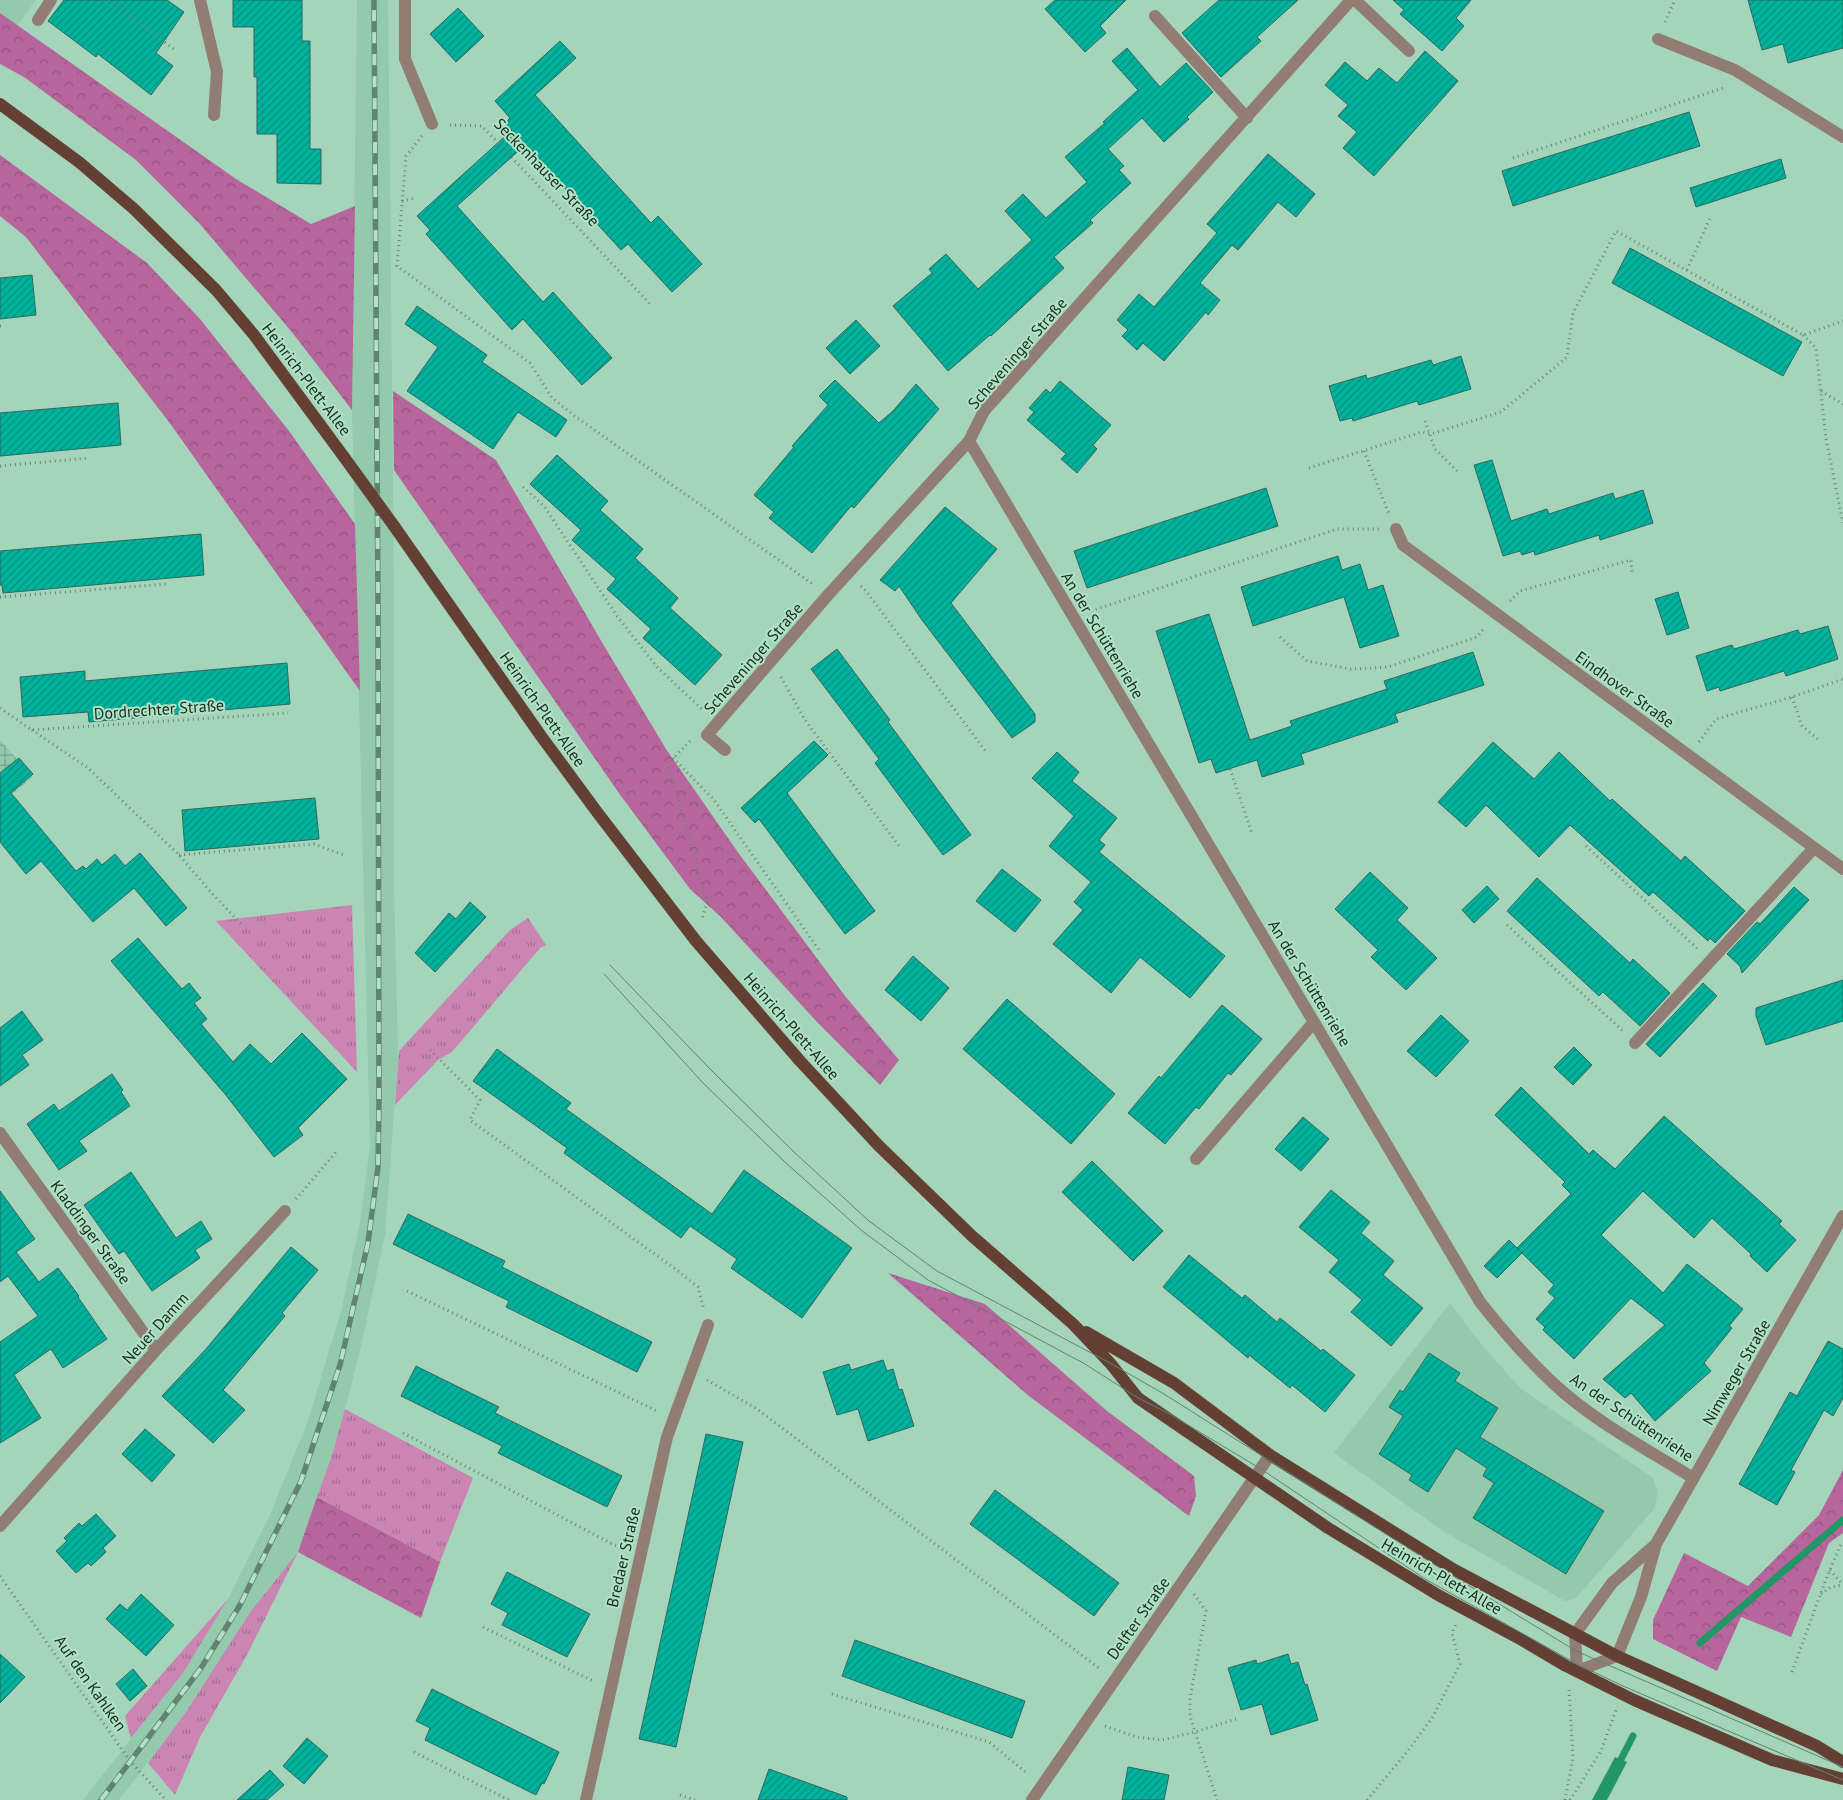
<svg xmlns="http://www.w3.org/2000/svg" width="1843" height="1800" viewBox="0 0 1843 1800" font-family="'PT Sans',sans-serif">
  <defs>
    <pattern id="industrial-grid" width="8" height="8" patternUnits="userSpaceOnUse" patternTransform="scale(1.25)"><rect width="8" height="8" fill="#92caab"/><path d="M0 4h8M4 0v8" fill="none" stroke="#76a48b"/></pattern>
    <pattern id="grass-tufts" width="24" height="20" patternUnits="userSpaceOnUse" patternTransform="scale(1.25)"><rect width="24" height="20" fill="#ca85b3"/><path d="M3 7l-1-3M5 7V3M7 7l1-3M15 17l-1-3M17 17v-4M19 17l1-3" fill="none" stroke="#a36d91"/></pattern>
    <pattern id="forest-crowns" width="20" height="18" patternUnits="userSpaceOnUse" patternTransform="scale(1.25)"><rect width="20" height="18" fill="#b6669d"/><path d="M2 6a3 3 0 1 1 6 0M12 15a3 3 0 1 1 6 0" fill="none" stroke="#935480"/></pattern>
    <pattern id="building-hatch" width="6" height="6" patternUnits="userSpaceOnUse" patternTransform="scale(1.25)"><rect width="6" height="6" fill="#01b39d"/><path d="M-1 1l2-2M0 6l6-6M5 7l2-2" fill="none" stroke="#029280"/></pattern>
  </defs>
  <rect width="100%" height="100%" fill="#a4d4b9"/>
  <!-- built -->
  <path fill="#92caab" d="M0,0H36L17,26L0,13Z
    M357,0H388L394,582V885L398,1056L385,1235L360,1351L345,1409L332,1455L298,1552L251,1611L186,1712L119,1800H83L183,1673L228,1599L269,1517L307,1424L342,1308L360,1222L370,1147L352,410Z
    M1450,1303L1480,1343L1521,1389L1652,1477L1658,1492L1654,1509L1575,1599L1565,1601L1443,1531L1334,1453Z"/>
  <!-- industrial -->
  <path fill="url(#industrial-grid)" d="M0,740L33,777L0,804Z"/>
  <!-- grass -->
  <path fill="url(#grass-tufts)" d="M352,905L357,1072L216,921Z
    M528,918L546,945L540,948L452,1052L438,1060L395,1105L399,1051L510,930Z
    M345,1409L473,1478L440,1562L317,1497L332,1455Z
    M298,1552L248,1653L200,1737L175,1795L148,1763L186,1712L251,1611Z
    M228,1599L183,1673L131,1738L125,1716Z"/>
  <!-- forest -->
  <path fill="url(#forest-crowns)" d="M0,13L236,179L311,224L355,206L352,410L291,331L199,223L136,160L24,77L0,64Z
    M0,155L147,263L200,319L289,431L355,524L360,691L169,422L26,237L0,216Z
    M393,391L496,460L603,644L666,749L737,851L845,996L899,1060L880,1085L817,1022L721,917L690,889L621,796L394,470Z
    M888,1273L985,1304L1107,1411L1194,1476L1196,1496L1189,1516L1029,1396Z
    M1843,1470V1533L1829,1543L1791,1637L1741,1617L1717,1671L1653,1639V1620L1684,1553L1748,1586L1819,1515Z
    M317,1497L440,1562L421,1618L298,1552Z"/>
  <!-- water -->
  <path fill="#229665" d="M1615,1757L1627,1762L1607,1800H1592Z"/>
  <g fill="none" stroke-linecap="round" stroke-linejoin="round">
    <!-- stream -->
    <path stroke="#229665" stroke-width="7" d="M1700,1643L1843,1520
      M1617,1767L1633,1736"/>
  </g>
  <!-- building -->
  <path fill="url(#building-hatch)" stroke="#2f695f" d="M64,0H167L184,12L156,53L173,66L151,95L98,54L96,57L48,21Z
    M233,0H302V41H310V149H321V184L277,183V134H257V77H254V27H233Z
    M1055,0H1126L1100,26L1106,33L1085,52L1045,9Z
    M1219,0H1298L1257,37L1261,41L1221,77L1182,33Z
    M1393,0H1471L1456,18L1464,26L1442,51L1400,14L1404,10Z
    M1748,0H1843V48L1788,63L1783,44L1762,50Z
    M458,8L484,36L456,62L430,34Z
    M560,41L576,58L535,95L651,223L658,216L702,264L672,292L628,244L621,250L525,145L457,206L543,302L553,292L612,358L582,385L523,319L512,330L426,234L430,230L417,216L512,130L505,123L510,118L495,101Z
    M1127,48L1160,87L1186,63L1213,92L1187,117L1189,119L1164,142L1142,118L1108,149L1124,166L1119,170L1131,183L1090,220L1093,223L1054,257L1064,268L991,336L990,335L948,371L893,306L932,273L929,269L946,254L978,289L1032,240L1005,211L1023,194L1046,218L1087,182L1065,157L1105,123L1103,122L1138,90L1112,61Z
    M1425,51L1458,81L1374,176L1343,148L1357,132L1338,116L1348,105L1325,85L1345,62L1367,81L1379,68L1397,83Z
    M1689,112L1700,146L1513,206L1502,171Z
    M1268,154L1315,194L1296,217L1278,202L1238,250L1232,245L1200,283L1220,300L1208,315L1206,312L1164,361L1143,343L1137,350L1122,336L1128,330L1117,320L1139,294L1154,307L1217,233L1207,224Z
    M1781,159L1786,178L1696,207L1690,188Z
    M1630,248L1802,342L1783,376L1612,283Z
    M32,275L36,315L0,319V278Z
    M417,306L487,355L482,362L567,420L556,437L518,412L493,449L407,391L438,347L405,324Z
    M856,320L880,346L850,374L826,348Z
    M1461,356L1471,389L1419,405L1417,401L1353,421L1352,418L1340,421L1329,386L1366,375L1367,379L1431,360L1433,365Z
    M835,380L879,423L893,411L916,384L939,409L854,508L851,506L812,553L769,518L774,512L754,495L794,447L792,446L828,405L819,396Z
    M1060,381L1111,425L1093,445L1097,449L1077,473L1061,459L1066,454L1027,420L1034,412L1029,408L1046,389L1050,393Z
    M118,403L121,445L0,456V413Z
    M557,455L608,501L600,510L643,549L635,558L678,598L670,608L722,655L695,685L643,638L651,629L607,589L616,579L572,540L581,530L530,484Z
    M1492,460L1511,521L1547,509L1549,514L1613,493L1615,499L1643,490L1653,523L1600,540L1599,535L1535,555L1534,551L1522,555L1520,551L1503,556L1474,465Z
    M1266,488L1278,526L1087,588L1074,551Z
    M945,507L997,549L951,603L1035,714V722L1012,738L922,620L899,586L895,591L880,580Z
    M201,534L204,575L3,593L2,585H0V551Z
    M1338,556L1342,570L1360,564L1368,590L1383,585L1399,636L1360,648L1344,597L1253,626L1241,587Z
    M1678,592L1689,628L1667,635L1655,599Z
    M1209,614L1250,740L1292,726L1290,721L1387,689L1384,681L1473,652L1484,685L1395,714L1398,722L1301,754L1304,764L1262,777L1257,760L1216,773L1211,759L1199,763L1156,631Z
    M1828,626L1838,659L1786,676L1784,671L1720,691L1719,687L1707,691L1696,656L1732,645L1734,649L1798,630L1800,634Z
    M837,649L890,720L888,722L971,835L943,855L875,763L879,759L811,669Z
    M287,663L290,704L89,722L88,712L23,717L20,677L85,671V681Z
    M814,741L828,755L787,793L875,911L845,934L759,819L755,823L741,808Z
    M1493,742L1534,779L1559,752L1610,801L1612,799L1681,861L1685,856L1745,911L1715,943L1710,938L1708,941L1653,892L1649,896L1570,825L1539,857L1486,805L1466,827L1438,802Z
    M1057,752L1079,772L1072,781L1117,818L1099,840L1105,845L1099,852L1225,956L1190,998L1140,957L1111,993L1053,944L1083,910L1074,902L1091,882L1049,846L1074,816L1032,778Z
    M19,758L33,774L11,793L76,871L83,866L86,869L97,859L102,865L115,854L125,866L140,853L187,908L166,926L134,888L93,922L41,861L26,874L0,842V773Z
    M315,798L319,839L185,851L182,810Z
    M1002,869L1041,900L1015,932L976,901Z
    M1370,872L1408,908L1397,920L1437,958L1406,990L1371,957L1378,950L1335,909Z
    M1537,878L1630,963L1633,959L1670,993L1640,1026L1603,992L1599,996L1507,911Z
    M1487,886L1499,899L1474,923L1462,910Z
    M1794,887L1809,900L1742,973L1740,966L1727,954L1757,922L1760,924Z
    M470,902L486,917L435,972L415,953L449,913L456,919Z
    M138,938L182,989L189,983L201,998L194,1003L207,1019L201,1024L233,1062L250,1044L271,1064L302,1033L347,1079L298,1128L303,1135L274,1157L225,1094L111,961Z
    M913,956L949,988L921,1021L885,990Z
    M1843,980V1021L1766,1045L1756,1016V1008Z
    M1703,983L1717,996L1660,1057L1646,1044Z
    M1007,999L1115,1094L1071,1144L963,1049Z
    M1222,1005L1262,1039L1231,1075L1228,1073L1199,1109L1196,1107L1165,1144L1128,1113L1159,1076L1161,1078Z
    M22,1011L43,1040L22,1055L29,1065L0,1086V1028Z
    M1441,1015L1469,1041L1436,1077L1407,1051Z
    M1574,1047L1592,1065L1573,1085L1554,1067Z
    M497,1049L571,1103L566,1109L712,1214L744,1170L852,1248L802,1318L731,1268L737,1259L690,1226L681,1238L564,1153L567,1148L473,1081Z
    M112,1074L123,1090L121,1092L130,1106L79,1141L87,1151L59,1170L27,1124L54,1104L59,1111Z
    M1521,1087L1589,1154L1593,1150L1615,1169L1664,1116L1782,1221L1779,1224L1796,1240L1767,1272L1750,1256L1751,1254L1712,1218L1694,1238L1643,1191L1601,1235L1663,1293L1687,1264L1743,1309L1729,1326L1732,1328L1704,1363L1711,1371L1655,1421L1631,1393L1625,1398L1603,1379L1665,1325L1631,1298L1574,1359L1543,1330L1545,1327L1536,1319L1555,1298L1548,1292L1554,1285L1517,1248L1571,1194L1562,1185L1565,1182L1495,1115Z
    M1303,1117L1329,1139L1301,1171L1275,1149Z
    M1092,1161L1163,1231L1133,1261L1062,1192Z
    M131,1172L176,1238L201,1221L212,1239L195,1250L200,1258L152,1291L124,1251L119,1254L84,1205Z
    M1331,1190L1370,1222L1361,1233L1394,1261L1383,1275L1423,1308L1391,1346L1351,1312L1362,1300L1329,1272L1339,1260L1299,1227Z
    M0,1191L35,1239L16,1252L39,1282L58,1268L79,1296L78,1297L107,1339L63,1368L51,1349L14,1375L41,1418L0,1443V1342L38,1316L8,1276L0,1282Z
    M408,1214L505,1261L502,1267L652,1342L637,1372L506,1307L509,1301L393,1244Z
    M1509,1240L1522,1253L1497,1278L1484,1266Z
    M291,1247L318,1270L282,1313L285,1316L223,1390L245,1410L213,1443L162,1396L206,1349Z
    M1189,1255L1242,1298L1245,1295L1277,1322L1280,1318L1321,1351L1323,1349L1355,1375L1325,1412L1292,1385L1290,1388L1249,1355L1248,1358L1163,1287Z
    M1828,1341L1843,1349V1398L1833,1416L1824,1410L1791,1470L1795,1472L1777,1505L1739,1484L1790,1392L1797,1396Z
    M1429,1353L1460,1373L1455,1381L1498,1408L1480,1437L1604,1511L1566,1574L1473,1518L1494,1483L1483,1476L1487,1468L1456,1448L1428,1492L1409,1480L1412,1475L1379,1454L1403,1416L1389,1407L1400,1390L1403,1392Z
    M883,1360L887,1371L893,1369L899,1390L902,1389L914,1426L868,1441L858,1409L837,1415L823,1372L849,1364L851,1370Z
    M416,1366L499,1407L495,1413L622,1476L607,1507L498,1453L502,1446L401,1396Z
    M145,1429L175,1455L152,1482L122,1454Z
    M706,1434L743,1442L676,1747L639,1739Z
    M995,1490L1119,1583L1094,1616L970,1524Z
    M96,1514L116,1536L103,1548L106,1552L91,1566L88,1563L76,1573L56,1551L67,1541L64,1538L79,1523L82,1526Z
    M507,1572L590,1614L567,1657L502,1625L508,1613L491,1604Z
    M141,1594L174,1625L146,1656L106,1619L120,1604L127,1610Z
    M855,1640L1025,1701L1012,1738L842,1676Z
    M0,1654L25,1677L0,1703Z
    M1288,1654L1291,1664L1298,1662L1305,1685L1307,1684L1318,1720L1271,1735L1262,1704L1241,1710L1228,1668L1256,1660L1257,1664Z
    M133,1669L147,1686L130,1701L116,1684Z
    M432,1689L559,1752L544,1784L542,1783L536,1795L425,1740L430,1728L416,1721Z
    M307,1738L328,1756L304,1784L283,1766Z
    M1128,1767L1169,1775L1164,1800H1122Z
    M769,1769L847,1797V1800H758Z
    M270,1770L284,1785L267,1800H237Z"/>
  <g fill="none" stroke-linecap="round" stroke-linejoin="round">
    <!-- path -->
    <path stroke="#658875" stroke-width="3" stroke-dasharray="1 4" stroke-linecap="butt" d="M109,0L175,50
      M1665,22L1675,0
      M450,125L482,126L651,305
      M422,136L406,156L397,266L530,363L552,398L576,417L814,585
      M1513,158L1726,87
      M402,201L416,198
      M1687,270L1710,218
      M0,326H1
      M1803,335L1816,348L1826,439L1843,523
      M1821,391L1843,404
      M1425,421L1435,449L1457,471
      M1364,451L1389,514
      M0,466L89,458
      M1309,468L1422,432L1431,434L1501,412L1567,357L1573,313L1616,231L1803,335L1843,321
      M523,487L544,506L617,616L657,667L704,711
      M861,586L866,591L987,753
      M0,597L167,584
      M1510,601L1520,591L1631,560L1632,573
      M1091,611L1337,529H1379
      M1280,637L1307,661L1351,669L1388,667L1477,637L1485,627
      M781,677L805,720L899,846
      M1792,697L1802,726L1819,740
      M0,708L32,730L288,713
      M32,730L88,768L179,855L209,890L241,924
      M690,741L668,764L707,902L702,919
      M1699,742L1716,719L1792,697L1843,679
      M673,758L714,800L819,950
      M1230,769L1252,834
      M1586,846L1698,949
      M179,855L314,844L344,855
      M1507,925L1623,1031
      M430,1050L480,1100L470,1120L678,1271L698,1287L704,1310
      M296,1199L336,1152
      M407,1291L657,1411
      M707,1380L757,1409L1100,1669
      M403,1433L614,1545L625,1548
      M1830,1570L1843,1585
      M0,1576L130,1761L166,1800
      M1194,1594L1206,1611L1190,1698V1716L1217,1800
      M1821,1594L1831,1587L1843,1585
      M483,1627L595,1682
      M1792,1672L1826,1579L1841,1544L1843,1543
      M832,1694L989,1742L1028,1774
      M1105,1726L1137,1737L1162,1740L1195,1732L1239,1718
      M414,1752L509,1800
      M680,1795L695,1800
      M1367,1800L1407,1752L1432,1718L1460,1664L1452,1633L1456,1624
      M1565,1800L1573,1758L1569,1688
      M1570,1800L1601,1751L1616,1710"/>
    <!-- minor -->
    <path stroke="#927d75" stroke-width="12" d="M200,0L217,72L214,115
      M405,0V59L432,124
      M1355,0L1409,51
      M1155,16L1247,118
      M38,20L51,0
      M1658,39L1735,70L1843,137
      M969,441L1480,1302C1503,1331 1527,1359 1554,1384C1595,1422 1647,1449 1693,1478
      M1396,529L1403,545L1843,869
      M725,750L707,735L828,595L969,441L984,411L1351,0
      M1635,1043L1814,848
      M0,1133L156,1350
      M1196,1159L1314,1022
      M0,1526L156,1350L285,1211
      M1656,1544L1612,1583L1575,1634L1577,1671L1617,1656L1641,1597L1656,1544L1843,1216
      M586,1800L667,1437L708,1325
      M1032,1800L1270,1455"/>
    <!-- major -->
    <path stroke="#634033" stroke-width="12" d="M0,104L79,162L134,209L216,290L254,335L344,457
      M394,526L541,736L597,812L696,941L800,1061L878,1145L972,1236L1073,1324L1110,1363L1138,1398L1328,1528L1438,1595L1522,1640L1566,1666L1634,1700L1772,1760L1843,1779
      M1086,1332L1174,1383L1270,1455L1453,1569L1617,1656L1817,1746L1843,1762"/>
    <!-- tram -->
    <path stroke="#618370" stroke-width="1" d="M610,965L712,1071L794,1152L869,1221L937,1271L1110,1363L1164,1394L1432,1563L1576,1651L1843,1767
      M604,974L703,1083L786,1163L861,1230L928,1280L1085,1364L1138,1398L1168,1413L1261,1469L1425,1579L1577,1664L1623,1686L1843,1780"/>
    <defs>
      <path id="rail" d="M101,1800L201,1668L240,1605L301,1481L340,1365L368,1243L378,1167L379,1103L378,601L374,0"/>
    </defs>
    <!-- rail casing -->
    <use href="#rail" stroke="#618370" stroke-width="5.5"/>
    <!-- rail -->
    <use href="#rail" stroke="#b1e2c6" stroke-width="4" stroke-dasharray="11" stroke-linecap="butt"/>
    <!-- major-bridge -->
    <path stroke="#634033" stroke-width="12" d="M344,457L394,526"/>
  </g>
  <g text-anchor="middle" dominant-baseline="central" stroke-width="4" stroke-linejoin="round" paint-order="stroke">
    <!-- street labels -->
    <g font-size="16" fill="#172a20" stroke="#b1e2c6">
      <text transform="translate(547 172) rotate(46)">Seckenhauser Straße</text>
      <text transform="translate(1017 353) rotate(-49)">Scheveninger Straße</text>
      <text transform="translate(307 379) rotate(53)">Heinrich-Plett-Allee</text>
      <text transform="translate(1103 635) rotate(59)">An der Schüttenriehe</text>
      <text transform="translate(753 658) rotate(-49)">Scheveninger Straße</text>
      <text transform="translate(1625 689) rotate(36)">Eindhover Straße</text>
      <text transform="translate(159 709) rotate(-4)">Dordrechter Straße</text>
      <text transform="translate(543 709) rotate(55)">Heinrich-Plett-Allee</text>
      <text transform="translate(1310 983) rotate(59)">An der Schüttenriehe</text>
      <text transform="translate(792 1026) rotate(49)">Heinrich-Plett-Allee</text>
      <text transform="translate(91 1232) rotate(54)">Kladdinger Straße</text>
      <text transform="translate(155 1328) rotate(-48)">Neuer Damm</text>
      <text transform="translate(1736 1372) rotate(-60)">Nimweger Straße</text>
      <text transform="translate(1632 1417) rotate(34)">An der Schüttenriehe</text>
      <text transform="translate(623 1557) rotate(-77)">Bredaer Straße</text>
      <text transform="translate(1442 1576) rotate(30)">Heinrich-Plett-Allee</text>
      <text transform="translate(1138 1618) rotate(-55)">Delfter Straße</text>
      <text transform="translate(91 1683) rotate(55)">Auf den Kahlken</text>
    </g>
  </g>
</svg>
